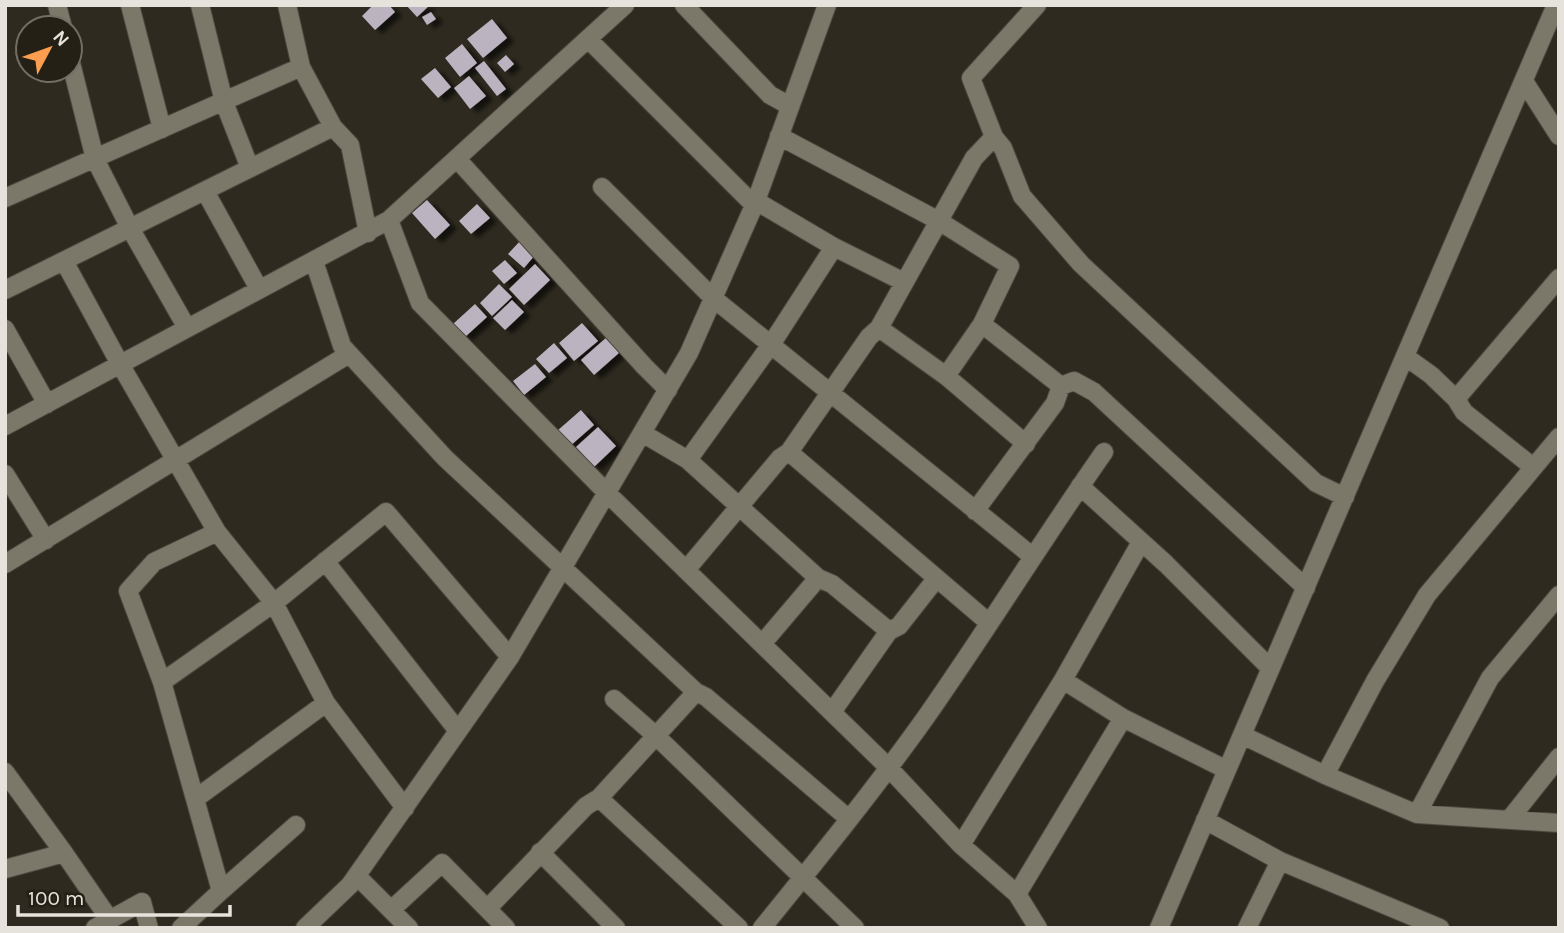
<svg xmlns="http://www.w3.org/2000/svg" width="1564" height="933" viewBox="0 0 1564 933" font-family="Karla,sans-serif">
  <defs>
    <filter id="shadow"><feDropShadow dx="7" dy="4" stdDeviation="2" flood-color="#0009"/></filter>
  </defs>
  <rect width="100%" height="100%" fill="#2e2a1f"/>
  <!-- building -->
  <path fill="#bcb3c0" filter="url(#shadow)" d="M373,5H389L395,12L375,30L362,16Z
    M406,5H430L417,17Z
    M431,12L436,19L427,25L422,17Z
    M492,19L507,38L483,58L467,39Z
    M462,44L477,63L460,77L445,58Z
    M506,55L514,64L505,72L497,63Z
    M484,61L506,89L497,96L475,68Z
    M435,68L451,87L438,98L421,79Z
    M469,76L486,96L470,109L454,88Z
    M427,200L450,225L435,239L412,213Z
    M477,204L490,218L471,234L459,221Z
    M520,241L535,255L524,268L508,254Z
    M505,260L517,273L504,284L492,271Z
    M535,264L550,280L524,305L509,289Z
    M499,284L512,297L492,316L480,303Z
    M512,300L524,312L505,330L493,318Z
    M475,304L487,317L465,337L453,324Z
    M582,323L598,341L574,361L559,343Z
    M607,337L620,352L594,375L581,360Z
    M554,343L567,358L549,373L536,359Z
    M535,364L546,377L524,395L513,381Z
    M581,410L594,425L570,446L557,431Z
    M598,427L616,446L594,467L576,447Z"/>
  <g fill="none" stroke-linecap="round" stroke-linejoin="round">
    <defs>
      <path id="minor" d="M57,5L63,28
        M130,5L162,129
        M200,5L224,102L250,168
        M684,5L770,95L790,106
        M1037,5L971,78L994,137L1003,148L1022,196L1081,264L1316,483L1345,497
        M588,39L754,205
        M70,59L95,159L130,228L187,328
        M1524,81L1559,136
        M333,127L350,145L368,233
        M779,136L939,221L1010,266L982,324L946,376
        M458,160L644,366L668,390
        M602,187L713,298L1032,556
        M205,191L259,289
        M5,198L301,67L287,5
        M756,201L834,247L904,282
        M389,220L420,303L607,493L888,767L961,845L1017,894L1038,928
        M64,261L120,364L217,532L274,603L326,703L405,808
        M314,261L342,346L445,458L696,692L706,697L849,819
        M5,290L333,127L301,67
        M982,324L1061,386
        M879,328L946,376L1026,444
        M5,329L47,404
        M1406,357L1431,375L1456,399L1464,412L1533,467
        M1456,399L1559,278
        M5,426L389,220L625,5
        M642,433L688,460L818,578L832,584L889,631
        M789,452L988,622
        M688,460L772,343L834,247
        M5,474L46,540
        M1080,486L1166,564L1270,668
        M975,511L1055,403L1061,386L1074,381L1094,392L1306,588
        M325,561L458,731
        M5,564L349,354
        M686,570L780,458L789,452L869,337L879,328L974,158L994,137
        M762,644L818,578
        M1063,680L1123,718L1227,770
        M162,682L128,591L154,562L217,532
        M614,699L655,735L855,928
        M832,712L889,631L899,626L936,579
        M1242,735L1325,775L1417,814L1559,823
        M5,772L64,853
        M1325,775L1375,681L1427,595L1559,437
        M599,798L739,928
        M195,799L326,703
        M1417,814L1490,678L1559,595
        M1205,820L1280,861L1440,928
        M1509,820L1559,757
        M961,845L1063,680L1141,542
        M540,852L616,928
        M5,869L64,853L110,920
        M357,876L409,928
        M221,891L296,825
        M1017,894L1123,718
        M488,908L586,806L599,798L696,692
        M391,910L442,863L506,928
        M95,928L142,902L149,928
        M181,928L221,891L162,682L274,603L386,512L510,657
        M305,928L350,885L510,657L689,353L756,201L827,5
        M762,928C818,859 874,790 926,717C987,630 1043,539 1104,452
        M1159,928L1556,5
        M1247,928L1280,861"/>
    </defs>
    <!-- minor casing -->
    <use href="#minor" stroke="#4c483f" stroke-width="20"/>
    <!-- minor -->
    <use href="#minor" stroke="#7b7769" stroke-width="18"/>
  </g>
  <!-- border -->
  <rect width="1564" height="933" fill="none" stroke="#e6e3dc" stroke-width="14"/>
  <!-- north arrow -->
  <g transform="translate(49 49) rotate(49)"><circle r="33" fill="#242015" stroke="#726e65" stroke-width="2"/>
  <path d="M0-5L12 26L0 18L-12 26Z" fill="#fb9e50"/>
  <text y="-10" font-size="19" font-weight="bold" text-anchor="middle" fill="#e6e3dc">N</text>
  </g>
  <!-- scale -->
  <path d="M18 905v10h212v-10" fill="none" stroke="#e6e3dc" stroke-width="3.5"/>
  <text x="28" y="905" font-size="21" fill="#e6e3dc" stroke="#242015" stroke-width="5" paint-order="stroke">100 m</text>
</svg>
